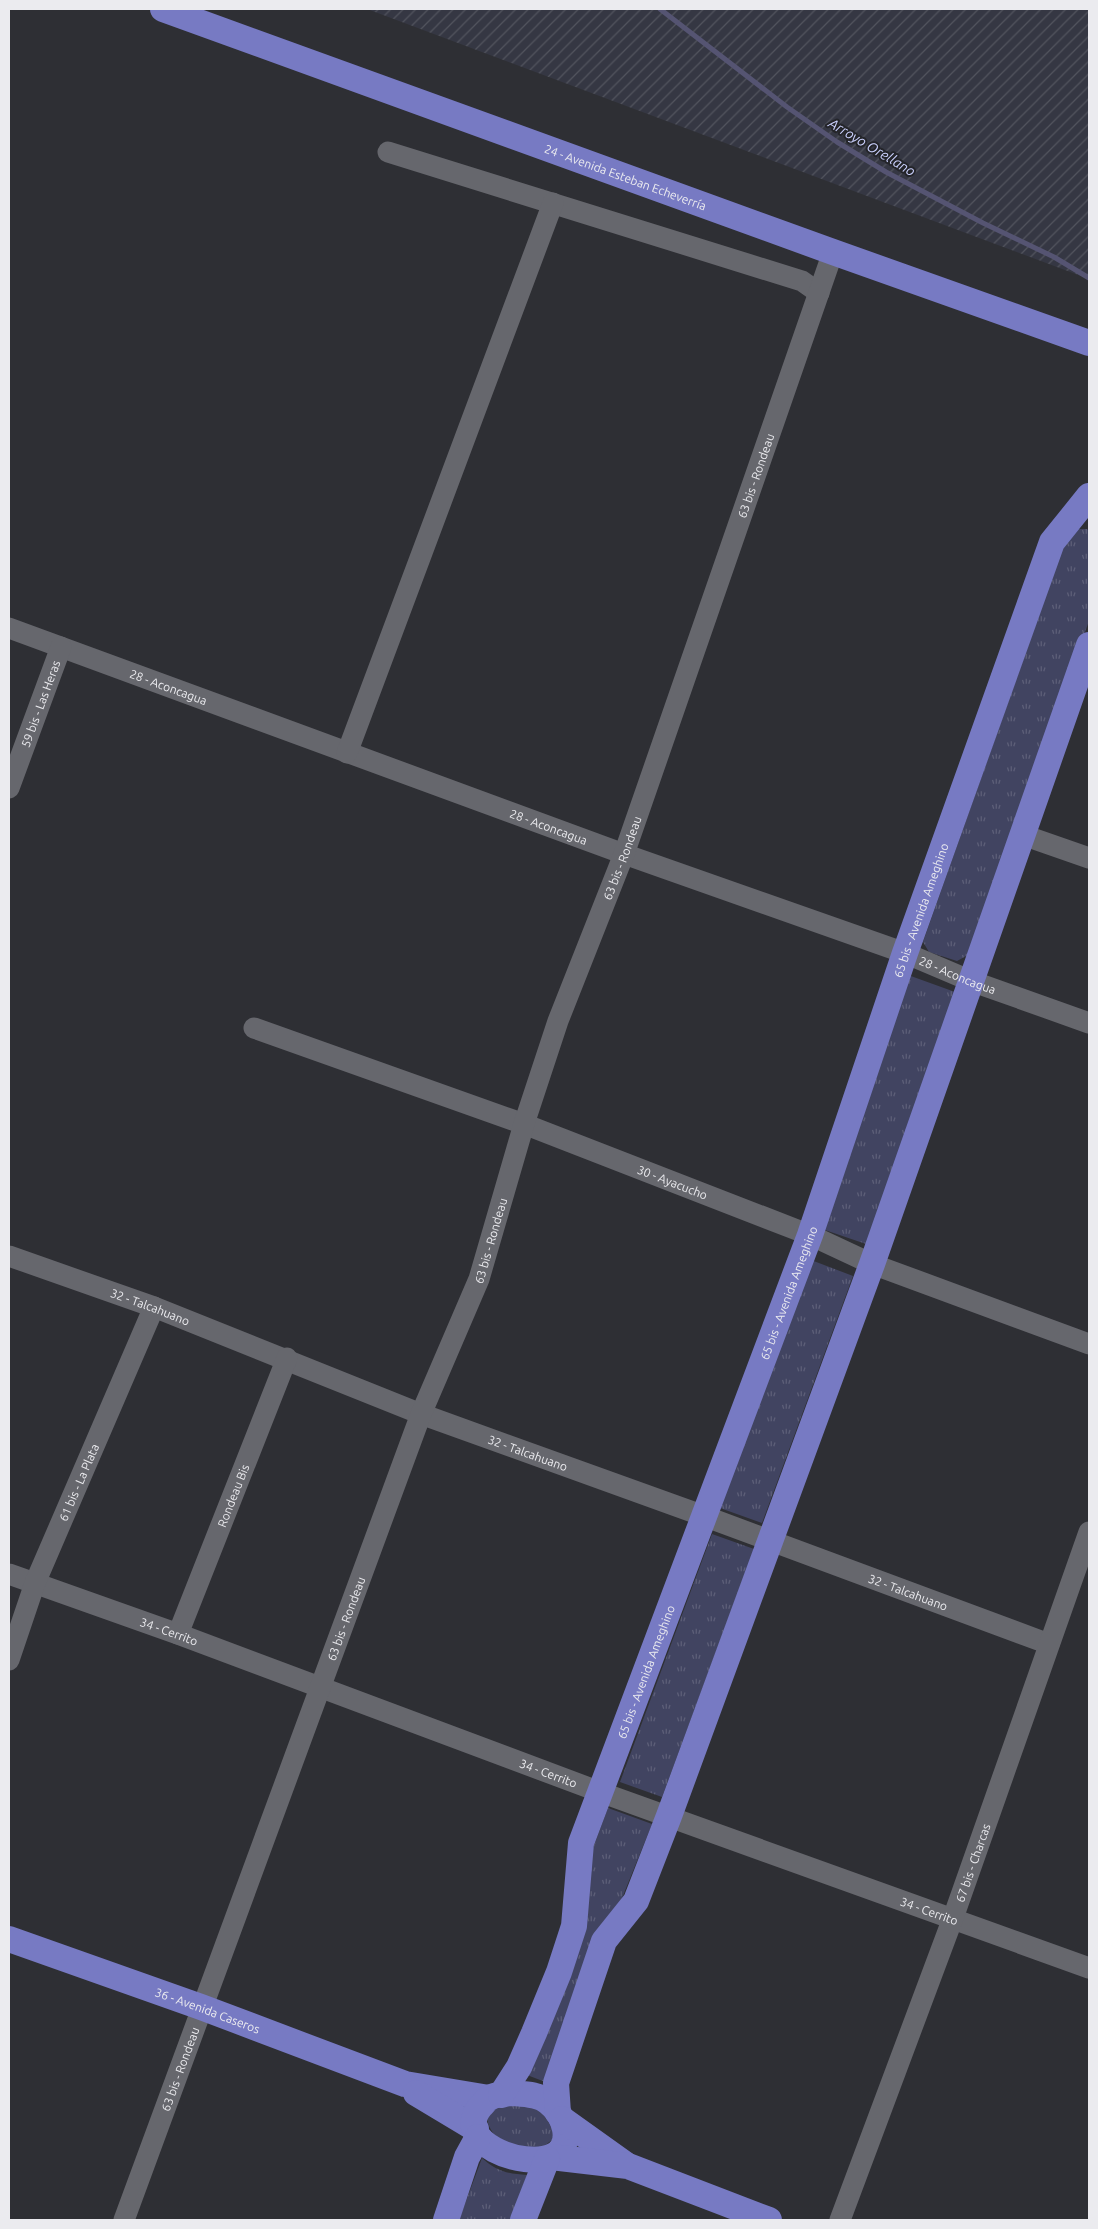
<svg xmlns="http://www.w3.org/2000/svg" width="1098" height="2229" viewBox="0 0 1098 2229" font-family="Ubuntu,sans-serif">
  <defs>
    <pattern id="industrial-furrows" width="10" height="10" patternUnits="userSpaceOnUse" patternTransform="scale(1.25)"><rect width="10" height="10" fill="#353743"/><path d="M-1 1l2-2M0 10L10 0M9 11l2-2" fill="none" stroke="#52545e"/></pattern>
    <pattern id="grass-tufts" width="24" height="20" patternUnits="userSpaceOnUse" patternTransform="scale(1.25)"><rect width="24" height="20" fill="#414461"/><path d="M3 7l-1-3M5 7V3M7 7l1-3M15 17l-1-3M17 17v-4M19 17l1-3" fill="none" stroke="#5d5f78"/></pattern>
  </defs>
  <rect width="100%" height="100%" fill="#2e2f34"/>
  <!-- industrial -->
  <path fill="url(#industrial-furrows)" d="M367,9H1089V279Z"/>
  <!-- grass -->
  <path fill="url(#grass-tufts)" d="M1076,529H1087L1089,531V621L968,955L957,961L929,952L923,942L1066,539Z
    M908,975L955,992L869,1245L822,1229Z
    M811,1260L853,1276L762,1523L720,1508Z
    M712,1534L754,1549L662,1797L620,1782Z
    M608,1808L652,1824L620,1903L603,1922L548,2083L527,2075L589,1859Z
    M499,2105L544,2107L555,2129L552,2140C549,2142 545,2146 542,2147C519,2154 486,2140 487,2114Z
    M482,2158C496,2171 508,2174 527,2175L510,2220H459Z"/>
  <g fill="none" stroke-linecap="round" stroke-linejoin="round">
    <!-- stream -->
    <path stroke="#555472" stroke-width="5" d="M660,9L787,107L837,142L886,172L983,223L1054,257L1089,278"/>
    <!-- minor -->
    <g stroke="#66676d" stroke-width="21">
      <path d="M388,152L802,281L819,293"/>
      <path id="s1" d="M9,628L624,854L905,953L971,981L1089,1023"/>
      <path d="M347,753L553,203"/>
      <path id="s2" d="M9,788L61,647"/>
      <path d="M1023,835L1089,858"/>
      <path id="s3" d="M254,1028L524,1124L810,1235L872,1264L1089,1344"/>
      <path id="s4" d="M9,1256L154,1307L421,1414L704,1516L1049,1644"/>
      <path id="s5" d="M9,1574L178,1634L600,1792L1089,1968"/>
      <path id="s6" d="M178,1634L287,1358"/>
      <path id="s7" d="M9,1660L35,1583L154,1307"/>
      <path id="s8" d="M124,2220L421,1414L479,1279L524,1124L558,1021L624,854L833,252"/>
      <path id="s9" d="M840,2220L953,1918L1089,1532"/>
    </g>
    <!-- major -->
    <g stroke="#777ac3" stroke-width="26">
      <path id="s10" d="M163,9L833,252L1089,343"/>
      <path id="s11" d="M9,1939L201,2007L405,2084L489,2098"/>
      <path d="M416,2093L476,2129"/>
      <path d="M512,2093C524,2094 539,2094 548,2102C565,2115 575,2145 553,2156C524,2170 450,2142 481,2106C484,2104 486,2099 489,2098C495,2094 505,2094 512,2093Z"/>
      <path id="s12" d="M501,2095L519,2067L534,2033L559,1972L574,1926L581,1843L810,1235L905,953L1052,542L1089,496"/>
      <path d="M558,2113L556,2083L604,1941L636,1901L669,1816L872,1264L1089,645"/>
      <path d="M562,2119L625,2164"/>
      <path d="M551,2157L628,2166L769,2220"/>
      <path d="M446,2220L467,2157L478,2137"/>
      <path d="M523,2220L547,2159"/>
    </g>
  </g>
  <g text-anchor="middle" dominant-baseline="central" stroke-width="4" stroke-linejoin="round" paint-order="stroke">
    <!-- street labels -->
    <g font-size="12" fill="#ebebef" stroke="#24252a">
      <text stroke="none"><textPath href="#s10" startOffset="492">24 - Avenida Esteban Echeverría</textPath></text>
      <text stroke="none"><textPath href="#s8" startOffset="1856">63 bis - Rondeau</textPath></text>
      <text stroke="none"><textPath href="#s1" startOffset="170">28 - Aconcagua</textPath></text>
      <text stroke="none"><textPath href="#s2" startOffset="90">59 bis - Las Heras</textPath></text>
      <text stroke="none"><textPath href="#s1" startOffset="575">28 - Aconcagua</textPath></text>
      <text stroke="none"><textPath href="#s8" startOffset="1451">63 bis - Rondeau</textPath></text>
      <text stroke="none"><textPath href="#s12" startOffset="1261">65 bis - Avenida Ameghino</textPath></text>
      <text stroke="none"><textPath href="#s1" startOffset="1010">28 - Aconcagua</textPath></text>
      <text stroke="none"><textPath href="#s3" startOffset="446">30 - Ayacucho</textPath></text>
      <text stroke="none"><textPath href="#s8" startOffset="1046">63 bis - Rondeau</textPath></text>
      <text stroke="none"><textPath href="#s12" startOffset="856">65 bis - Avenida Ameghino</textPath></text>
      <text stroke="none"><textPath href="#s4" startOffset="150">32 - Talcahuano</textPath></text>
      <text stroke="none"><textPath href="#s4" startOffset="555">32 - Talcahuano</textPath></text>
      <text stroke="none"><textPath href="#s7" startOffset="191">61 bis - La Plata</textPath></text>
      <text stroke="none"><textPath href="#s6" startOffset="149">Rondeau Bis</textPath></text>
      <text stroke="none"><textPath href="#s4" startOffset="960">32 - Talcahuano</textPath></text>
      <text stroke="none"><textPath href="#s8" startOffset="641">63 bis - Rondeau</textPath></text>
      <text stroke="none"><textPath href="#s5" startOffset="170">34 - Cerrito</textPath></text>
      <text stroke="none"><textPath href="#s12" startOffset="451">65 bis - Avenida Ameghino</textPath></text>
      <text stroke="none"><textPath href="#s5" startOffset="575">34 - Cerrito</textPath></text>
      <text stroke="none"><textPath href="#s9" startOffset="381">67 bis - Charcas</textPath></text>
      <text stroke="none"><textPath href="#s5" startOffset="980">34 - Cerrito</textPath></text>
      <text stroke="none"><textPath href="#s11" startOffset="211">36 - Avenida Caseros</textPath></text>
      <text stroke="none"><textPath href="#s8" startOffset="161">63 bis - Rondeau</textPath></text>
    </g>
    <!-- water labels -->
    <g font-size="14" font-style="italic" fill="#cbd1fe" stroke="#24252a">
      <text transform="translate(872 147) rotate(31)">Arroyo Orellano</text>
    </g>
  </g>
  <!-- border -->
  <rect width="1098" height="2229" fill="none" stroke="#ebebef" stroke-width="20"/>
</svg>
